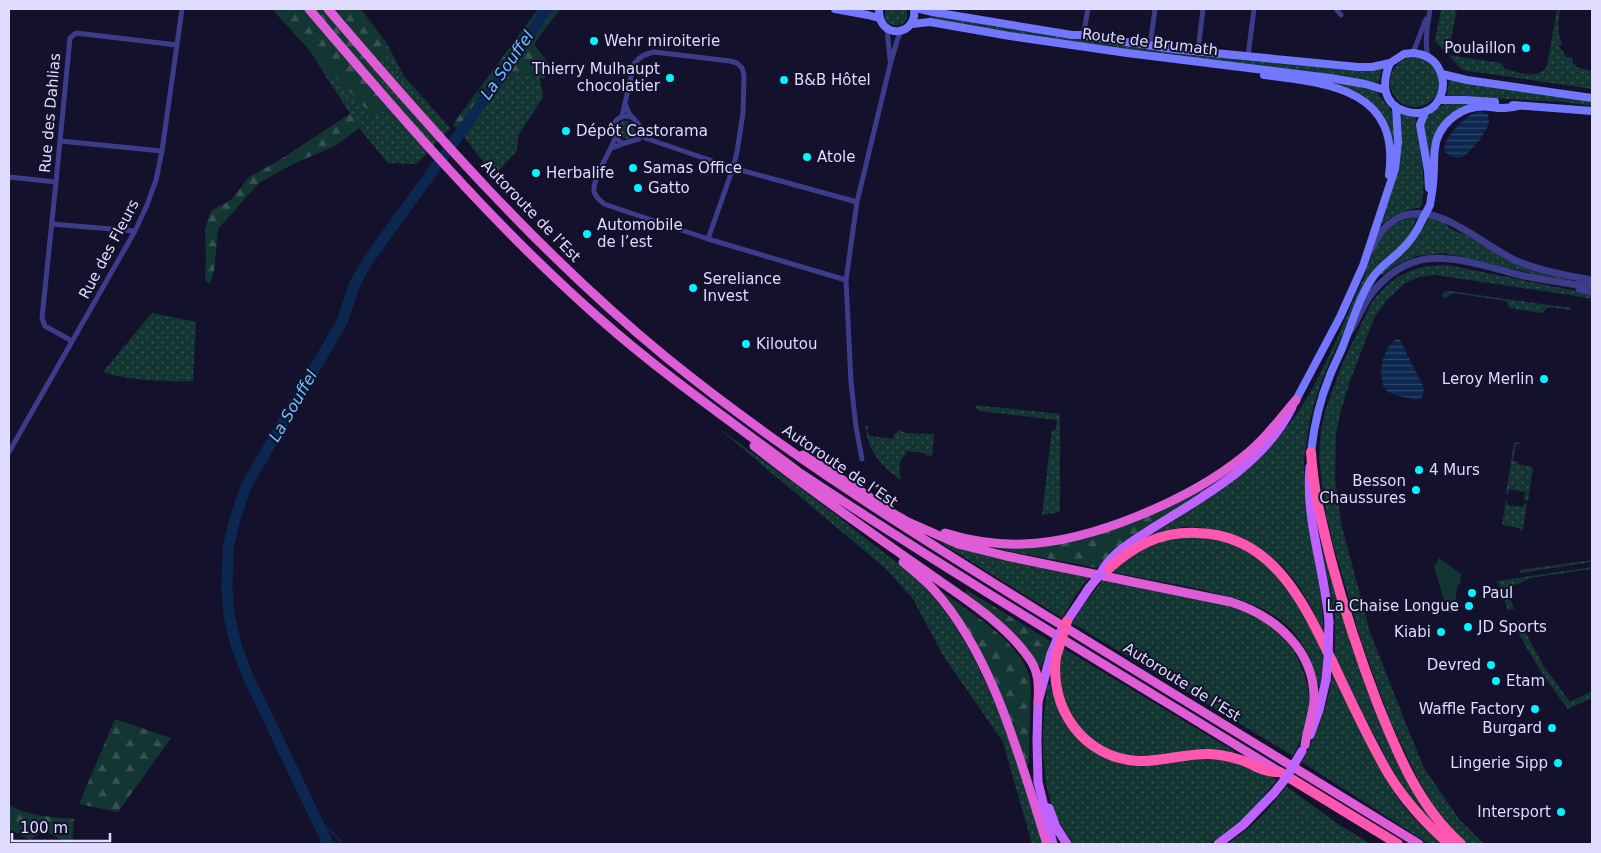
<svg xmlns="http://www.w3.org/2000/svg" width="1601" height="853" viewBox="0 0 1601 853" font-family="'DejaVu Sans',sans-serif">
  <defs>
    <pattern id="grass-dots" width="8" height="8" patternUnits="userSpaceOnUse" patternTransform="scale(1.25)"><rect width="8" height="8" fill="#143633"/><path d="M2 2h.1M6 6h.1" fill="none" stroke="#365252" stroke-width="1.8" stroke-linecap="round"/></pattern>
    <pattern id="forest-firs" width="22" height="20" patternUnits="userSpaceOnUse" patternTransform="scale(1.25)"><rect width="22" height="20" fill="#143633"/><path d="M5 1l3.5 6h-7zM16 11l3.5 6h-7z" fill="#365252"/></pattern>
    <pattern id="water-rules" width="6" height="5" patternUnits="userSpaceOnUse" patternTransform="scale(1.25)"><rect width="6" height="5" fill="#0c2850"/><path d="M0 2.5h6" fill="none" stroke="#2f476a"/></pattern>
  </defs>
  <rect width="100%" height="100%" fill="#14112c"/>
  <!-- grass -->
  <path fill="url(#grass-dots)" d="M885,9H907V19C901,28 891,28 885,19Z
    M1441,9H1457L1448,55L1501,63L1505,69C1518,72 1538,81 1547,66L1557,9H1560C1558,24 1557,29 1562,44L1559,46L1567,58L1569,57L1573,58L1572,63L1576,65V67L1592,71V89L1462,70L1435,41Z
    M930,15L946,16L1162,51L1357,70H1382L1378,84L1322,73L1139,52L929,19Z
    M387,44L404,76L450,128L417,164L388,163L359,128L310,51L375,118L383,109L381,58Z
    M1390 82a25 25 0 1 1 50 0a25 25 0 1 1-50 0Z
    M509,73L540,77L543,97L518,136L517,151L494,176L465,138L478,115Z
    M1317,80L1357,86L1377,92L1392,112L1394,134L1393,156C1390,143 1387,130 1383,118C1373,93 1340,85 1317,80Z
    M1449,80L1592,101V106L1563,102L1448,96L1447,95Z
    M1446,103L1473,104L1447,119L1430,168L1422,128L1425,116Z
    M1400,114L1416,117C1418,148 1428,177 1421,207C1407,210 1395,214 1383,223L1380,221L1391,191L1399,115Z
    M617 130a9 9 0 1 1 18 0a9 9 0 1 1-18 0Z
    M1418,215L1411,233L1405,243L1369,278L1325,372L1314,404L1309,425L1304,461L1305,495L1321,596L1324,633C1312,607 1295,572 1269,556C1261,551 1251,547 1242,542C1210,526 1192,522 1157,533V531C1209,499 1254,472 1291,422C1321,382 1342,325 1363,279C1369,266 1371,248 1380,237C1392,222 1402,221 1418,215Z
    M1430,215L1444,221L1449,228L1457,232L1465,234L1511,261L1592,282L1548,277L1444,253L1417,256L1396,265L1382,275L1380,274L1416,240Z
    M1447,265L1592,294V299L1563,294L1435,275L1419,277L1405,283L1387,300L1375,316L1351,378L1341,410L1336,434L1335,478L1341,523L1370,632L1408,729L1424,768L1459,819L1484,844H1468L1461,839L1435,808L1418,779L1390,721L1360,637L1332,540L1326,514L1319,458L1321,430L1325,411L1343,362L1371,304C1389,277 1415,264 1447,265Z
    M1445,291H1450L1571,308L1570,310L1548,307L1542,313L1510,308L1506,301L1453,293L1444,299L1442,295Z
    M152,313L196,322L193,381C168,382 125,380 103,372Z
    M975,405L1060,414V512L1042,515L1052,430H1056L1057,420L980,411L977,409Z
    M865,426H868L867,432L871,436L893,439L894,435L899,430L906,433L934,434L932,456L925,455V453L906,451C905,457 902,457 900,462C899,468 900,475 901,480C880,465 869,452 865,426Z
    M718,428C767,463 816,499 864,537C886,555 911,571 930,593C988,659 1017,762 1043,844H1032L1003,742L944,657L913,599L885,568Z
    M1516,442L1521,443V444H1516L1513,461L1518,462V464L1533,467L1528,501L1524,500L1525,492L1509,489L1508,494H1506L1514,443Z
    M1506,500H1507V505L1523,507L1524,503H1527L1523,530H1520V528L1502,525Z
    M1317,521L1334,588L1352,647L1377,714L1433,820L1431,822L1412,801L1391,767L1360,708L1335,656V617Z
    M1201,536L1243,546L1280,575L1323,650L1322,675L1320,686L1318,685C1304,619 1262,603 1202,590C1172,583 1141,578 1111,572C1129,558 1147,546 1169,539C1179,536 1191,537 1201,536Z
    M944,542L986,556L1089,577L1076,595L1062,618L943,544Z
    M1592,560V562L1520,573V570Z
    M1592,567V569L1530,578L1507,589L1514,609L1508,610L1497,581Z
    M1103,580C1131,586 1158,591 1185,597C1211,602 1239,606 1262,619C1281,631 1294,648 1302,668C1315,699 1308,727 1293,756L1072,623L1086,601Z
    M1519,620L1543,665L1570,702L1592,691V698L1568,709C1547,682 1529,655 1514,624Z
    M1063,648L1234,751L1233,754L1156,757L1127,756L1104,748L1082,732L1065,707L1059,669Z
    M1333,671C1353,713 1371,757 1397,797C1409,815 1426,830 1441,844H1429L1302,762C1317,733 1329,703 1333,671Z
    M1048,684H1050L1054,698L1108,757L1207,758L1227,760L1268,775L1277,780L1241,823L1209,844H1074C1068,836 1062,828 1057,818C1039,781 1041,724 1048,684Z
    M1286,786L1338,824L1371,844H1227C1250,829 1271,809 1286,786Z"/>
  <!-- forest -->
  <path fill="url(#forest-firs)" d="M272,9H361L387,44L381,58L383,109L375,118L310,51Z
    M538,9H560L534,44L551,67L544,79L540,77L509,73L478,115L465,138L453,124Z
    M351,113L359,128L337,145L293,164L259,183L218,229L214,271L210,284L205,280L206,261L205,229L211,211L232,199L249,177L278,161Z
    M1215,483C1176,511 1131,532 1097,568L998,549L1002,547C1027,547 1050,546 1074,541C1092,538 1109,531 1125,524C1156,512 1186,499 1215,483Z
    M938,589C966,609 1024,644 1030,679C1032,692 1030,705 1030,718C1029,733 1029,748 1029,764L1026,765L1012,723L997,687Z
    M967,590L1050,641L1042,667L1039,666L1031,654L964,594Z
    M115,719L171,738L118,812L79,804Z
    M9,804C23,816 55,817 74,819L72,844H69L44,830L30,840L9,829Z"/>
  <!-- park -->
  <path fill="#143633" d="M1439,558L1461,574L1460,583L1457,588L1454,613H1448L1434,567Z"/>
  <!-- water -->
  <path fill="url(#water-rules)" d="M1481,111L1488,114C1488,116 1489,119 1489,122C1487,132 1468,158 1458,158C1453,158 1447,154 1444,151C1445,137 1459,123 1470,115C1473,113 1478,112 1481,111Z
    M1397,339L1400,340L1424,388L1423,396L1420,399L1416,400C1409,398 1390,395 1386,390C1376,377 1383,346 1397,339Z"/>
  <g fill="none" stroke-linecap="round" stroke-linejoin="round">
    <!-- stream -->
    <path stroke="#0c2850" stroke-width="2" d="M315,817L337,837L342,844"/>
    <!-- river -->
    <path stroke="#0c2850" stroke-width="11" d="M328,844L247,674L236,645L229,615L227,590L228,548L234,522L246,486L342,322L355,283L369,259L500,78L547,9"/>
    <!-- minor -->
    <path stroke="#3c3c8b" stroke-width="5" d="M1336,9L1341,15
      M887,29L890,60
      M1083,36L1088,9
      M1150,46L1155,9
      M1198,51L1203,9
      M1413,53L1426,19
      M1248,56L1254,9
      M1428,57C1424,42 1428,24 1430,9
      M626,105C627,109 629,114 632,117C639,124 644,128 636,139
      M622,116L634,64C640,56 645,54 654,52L730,61L737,63L742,68L743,71L744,76L743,113L737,152L733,168L708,239
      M640,133L645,138L733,168L857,202
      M615,138C611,151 592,179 594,191C595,197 600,200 604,204L708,239L846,280
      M60,141L162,151
      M623,143C615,139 612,134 613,125C617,117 623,115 631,117
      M612,148C621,144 630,141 639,139
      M9,177L56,182L70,38L76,33L177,45
      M56,182L42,318L45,326L72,341
      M52,224L135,231
      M9,452L135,231L147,205L156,180L162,151L182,9
      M862,459L856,427L851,382L846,280L857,202L890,65L897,41L901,30"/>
    <!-- tertiary -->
    <path stroke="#3c3c8b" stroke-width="7" d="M1372,248C1377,236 1384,226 1396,219C1436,197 1482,246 1517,261C1540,271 1568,276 1592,280
      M1579,289L1592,292
      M1351,330C1361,313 1367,295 1382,282C1394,270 1409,262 1426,259C1455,255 1495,269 1524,276C1547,280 1569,284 1592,287"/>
    <!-- secondary -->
    <path stroke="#7376ff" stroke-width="8" d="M835,9L868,15L879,18
      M879,9C878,41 918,36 914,9
      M920,9L933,12L1072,35H1080L1173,49L1358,67H1372L1390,63
      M912,24L930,22L1010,36L1127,53L1330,78L1365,84L1385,90
      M1413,53C1425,54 1435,59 1440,71C1447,85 1441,107 1424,112C1418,114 1411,113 1405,111C1382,104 1382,82 1390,63L1404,54Z
      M1442,74L1467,80L1592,98
      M1264,75C1328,83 1401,89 1389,175
      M1439,100H1465L1495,102
      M1513,105L1592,111
      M1425,112L1420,125L1428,171L1429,188
      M1431,198C1435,181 1433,164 1435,148C1437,127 1456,110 1476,107C1485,105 1494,108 1503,108C1508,108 1513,107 1518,106
      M1296,400L1340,317L1363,266L1395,169L1398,142L1396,107
      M1311,452C1314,426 1319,402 1329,378C1333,366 1340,355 1344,343C1353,321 1359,297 1373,277C1380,267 1389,261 1398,253C1408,244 1417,232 1422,220"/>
    <!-- primary -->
    <path stroke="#be63ff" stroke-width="9" d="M1310,467C1305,519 1325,571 1329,622
      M1103,569C1115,550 1138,538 1156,526C1206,495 1266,462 1292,407
      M1067,621L1089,588
      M1051,654L1038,702L1037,741L1038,782L1053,844
      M1310,735L1319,710L1326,680
      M1049,808L1056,827L1067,844
      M1218,844L1243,825L1274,793"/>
    <!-- trunk -->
    <path stroke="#de5dd7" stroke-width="9" d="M309,9C400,116 493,225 599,318C662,374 732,422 800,473C957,577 1119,673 1280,772
      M328,9C433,132 541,255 667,358C784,453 911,532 1040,612C1166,689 1292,767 1419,844
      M754,446C809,490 867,530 924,570C959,595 1004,622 1029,658C1039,672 1039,685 1038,702
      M803,455L862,492L887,510L906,521L958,544L1006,556L1231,602C1275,616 1315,650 1314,700C1313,715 1307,730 1305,745
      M945,533C971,541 996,545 1023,544C1092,542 1191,499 1244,456C1264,440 1279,420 1296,400
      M903,562C914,571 925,580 934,590C994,657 1020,760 1047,844"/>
    <!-- motorway -->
    <path stroke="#ff57af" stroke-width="10" d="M1311,452C1313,489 1322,524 1331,560C1344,609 1360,658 1378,705C1398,755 1420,808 1461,844
      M1102,572L1107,570C1134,546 1160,531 1198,533C1273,535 1304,603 1332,661C1350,699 1367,737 1388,773C1404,800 1425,823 1449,844
      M1056,657C1049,709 1084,758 1138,761C1162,762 1186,753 1210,754C1224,755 1238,758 1251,764C1255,766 1260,769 1265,770C1269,772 1275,772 1280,772L1398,844"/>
    <!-- secondary-bridge -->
    <path stroke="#7376ff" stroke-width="8" d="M1422,220L1430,205L1431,198"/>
    <!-- primary-bridge -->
    <path stroke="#be63ff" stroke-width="9" d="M1089,588L1102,572
      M1051,654L1060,632
      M1326,680L1328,658L1329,622
      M1274,793L1286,778L1302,751"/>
    <!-- motorway-bridge -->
    <path stroke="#ff57af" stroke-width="10" d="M1056,657L1067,621"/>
  </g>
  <!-- markers -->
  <g fill="#08f1ff" stroke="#14112c" stroke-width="2">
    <circle cx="594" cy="41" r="5"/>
    <circle cx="1526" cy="48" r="5"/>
    <circle cx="670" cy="78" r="5"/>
    <circle cx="784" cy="80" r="5"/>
    <circle cx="566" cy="131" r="5"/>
    <circle cx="807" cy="157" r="5"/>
    <circle cx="633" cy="168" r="5"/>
    <circle cx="536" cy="173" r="5"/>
    <circle cx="638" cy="188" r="5"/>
    <circle cx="587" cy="234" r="5"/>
    <circle cx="693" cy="288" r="5"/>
    <circle cx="746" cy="344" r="5"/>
    <circle cx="1544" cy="379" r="5"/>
    <circle cx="1419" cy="470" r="5"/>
    <circle cx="1416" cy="490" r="5"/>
    <circle cx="1472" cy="593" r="5"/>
    <circle cx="1469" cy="606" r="5"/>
    <circle cx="1468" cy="627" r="5"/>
    <circle cx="1441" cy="632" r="5"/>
    <circle cx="1491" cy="665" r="5"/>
    <circle cx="1496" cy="681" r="5"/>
    <circle cx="1535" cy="709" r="5"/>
    <circle cx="1552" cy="728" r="5"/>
    <circle cx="1558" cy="763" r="5"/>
    <circle cx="1561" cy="812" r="5"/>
  </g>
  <g text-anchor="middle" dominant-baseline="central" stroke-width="4" stroke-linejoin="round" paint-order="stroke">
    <!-- poi labels -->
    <g font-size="15" fill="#dfdcff" stroke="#14112c" text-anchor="start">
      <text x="604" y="41">Wehr miroiterie</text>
      <text x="1516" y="48" text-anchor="end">Poulaillon</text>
      <text x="660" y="69" text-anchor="end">Thierry Mulhaupt<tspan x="660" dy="17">chocolatier</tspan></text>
      <text x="794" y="80">B&amp;B Hôtel</text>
      <text x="576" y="131">Dépôt Castorama</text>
      <text x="817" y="157">Atole</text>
      <text x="643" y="168">Samas Office</text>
      <text x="546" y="173">Herbalife</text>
      <text x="648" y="188">Gatto</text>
      <text x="597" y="225">Automobile<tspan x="597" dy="17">de l’est</tspan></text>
      <text x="703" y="279">Sereliance<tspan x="703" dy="17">Invest</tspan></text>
      <text x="756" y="344">Kiloutou</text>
      <text x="1534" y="379" text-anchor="end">Leroy Merlin</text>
      <text x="1429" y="470">4 Murs</text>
      <text x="1406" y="481" text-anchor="end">Besson<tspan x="1406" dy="17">Chaussures</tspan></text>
      <text x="1482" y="593">Paul</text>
      <text x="1459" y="606" text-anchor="end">La Chaise Longue</text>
      <text x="1478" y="627">JD Sports</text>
      <text x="1431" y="632" text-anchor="end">Kiabi</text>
      <text x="1481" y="665" text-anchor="end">Devred</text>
      <text x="1506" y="681">Etam</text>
      <text x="1525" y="709" text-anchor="end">Waffle Factory</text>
      <text x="1542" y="728" text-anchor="end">Burgard</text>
      <text x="1548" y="763" text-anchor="end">Lingerie Sipp</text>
      <text x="1551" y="812" text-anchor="end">Intersport</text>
    </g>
    <!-- street labels -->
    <g font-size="15" fill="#dfdcff" stroke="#14112c">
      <text transform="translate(1150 42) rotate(7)">Route de Brumath</text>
      <text transform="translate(50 113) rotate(-85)">Rue des Dahlias</text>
      <text transform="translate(531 211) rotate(46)">Autoroute de l’Est</text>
      <text transform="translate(109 249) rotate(-62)">Rue des Fleurs</text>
      <text transform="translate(840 466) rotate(34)">Autoroute de l’Est</text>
      <text transform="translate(1182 682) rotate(32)">Autoroute de l’Est</text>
    </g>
    <!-- water labels -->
    <g font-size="16" font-style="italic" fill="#6ac1ff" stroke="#14112c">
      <text transform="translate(507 65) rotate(-55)">La Souffel</text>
      <text transform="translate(293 406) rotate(-60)">La Souffel</text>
    </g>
  </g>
  <!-- border -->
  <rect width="1601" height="853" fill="none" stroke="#dfdcff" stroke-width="20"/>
  <!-- scale -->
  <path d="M12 833v8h98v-8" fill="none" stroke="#dfdcff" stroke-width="2.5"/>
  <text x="20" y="833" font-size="15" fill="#dfdcff" stroke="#14112c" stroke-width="4" paint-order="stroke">100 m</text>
</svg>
